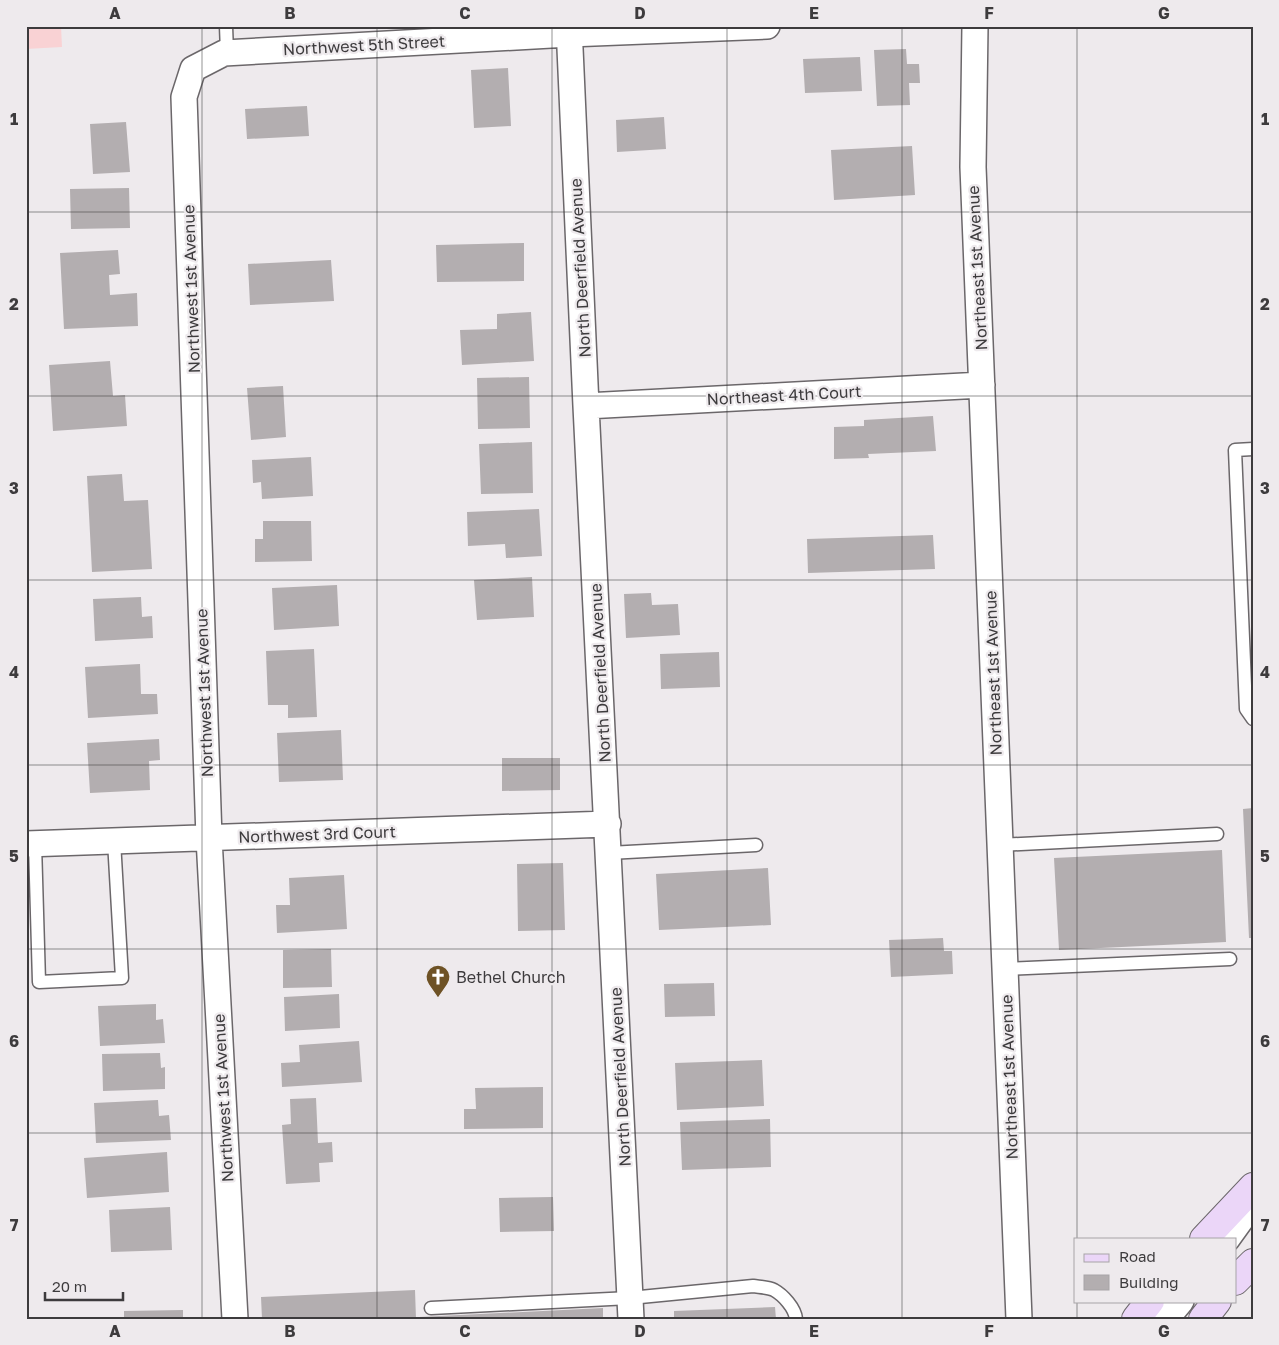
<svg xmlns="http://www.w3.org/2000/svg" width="1279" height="1345" viewBox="0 0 1279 1345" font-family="'Golos Text',sans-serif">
  <rect width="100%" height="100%" fill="#eeeaed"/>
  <!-- green -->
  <path fill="#f9d2d4" d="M26,26H61L62,47L26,49Z"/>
  <!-- building -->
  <path fill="#b3aeb0" d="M906,49L907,64H919L920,83H909L910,105L877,106L874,50Z
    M860,57L862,91L805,93L803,59Z
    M508,68L511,126L474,128L471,70Z
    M307,106L309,136L247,139L245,109Z
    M664,117L666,149L617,152L616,120Z
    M126,122L130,172L93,174L90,124Z
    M912,146L915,195L834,200L831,150Z
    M129,188L130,228L71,229L70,189Z
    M524,243V281L437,282L436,245Z
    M118,250L120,274L109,275L110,295L137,293L138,326L64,329L60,253Z
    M331,260L334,301L250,305L248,264Z
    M531,312L534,361L462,365L460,330L497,329V314Z
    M110,361L113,396L125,395L127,426L53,431L49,365Z
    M529,377L530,428L478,429L477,378Z
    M283,386L286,437L251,440L247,388Z
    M933,416L936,451L868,454L869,458L834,459V427L864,426V420Z
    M532,442L533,493L481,494L479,444Z
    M311,457L313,496L262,499L261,482L253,483L252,460Z
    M122,474L124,501L148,500L152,569L92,572L87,476Z
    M539,509L542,556L506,558L505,544L468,546L467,512Z
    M263,521H311L312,561L255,562V539H263Z
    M933,535L935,569L808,573L807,539Z
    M532,577L534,617L477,620L474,580Z
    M337,585L339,626L274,630L272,588Z
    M651,593L652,605L678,604L680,635L626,638L624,594Z
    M141,597L142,617L152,616L153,638L95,641L93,599Z
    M314,649L317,717L288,718V705H268L266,651Z
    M719,652L720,687L661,689L660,654Z
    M140,664L141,694H157L158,714L88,718L85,667Z
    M341,730L343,780L279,782L277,733Z
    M159,739L160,760L149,761L150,790L90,793L87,743Z
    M502,758H560V790L502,791Z
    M1253,808V938H1249L1243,809Z
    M1222,850L1226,942L1059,950L1054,858Z
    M563,863L565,930L518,931L517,864Z
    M768,868L771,925L659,930L656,874Z
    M344,875L347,929L277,933L276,905H290L289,878Z
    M943,938L944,951H952L953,974L891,977L889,940Z
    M331,949L332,987L283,988V950Z
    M714,983L715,1016L665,1017L664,984Z
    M339,994L340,1028L285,1031L284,997Z
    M156,1004V1020L163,1019L165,1043L100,1046L98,1006Z
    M359,1041L362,1082L282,1087L281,1063L300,1062L299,1045Z
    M160,1053L161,1068L165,1067V1089L103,1091L102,1054Z
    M762,1060L764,1106L677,1110L675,1063Z
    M543,1087V1128L464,1129V1109H476L475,1088Z
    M316,1098L318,1143L332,1142L333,1162L319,1163L320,1182L286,1184L282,1125L291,1124L290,1099Z
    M158,1100L159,1116L169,1115L171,1140L96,1143L94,1103Z
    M770,1119L771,1167L682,1170L680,1122Z
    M167,1152L169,1192L87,1198L84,1158Z
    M553,1197L554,1231L500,1232L499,1198Z
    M170,1207L172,1250L111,1252L109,1210Z
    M415,1290L416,1319H262L261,1297Z
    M775,1307L776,1319H674V1311Z
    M603,1308V1319H419V1317Z
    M183,1310V1319H124V1311Z"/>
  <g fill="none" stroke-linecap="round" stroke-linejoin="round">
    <defs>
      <path id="service" d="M226,26L227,53
        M1253,449L1235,450L1246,709L1253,719
        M35,844L39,982L122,978L114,841
        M1000,845L1217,834
        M609,853L756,845
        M1005,969L1230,959
        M431,1308L630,1298L753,1286C759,1287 768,1287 774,1290C783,1295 795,1308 796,1319"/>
      <path id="minor" d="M569,26L586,406L631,1319
        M975,26L973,167L1019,1319
        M586,406L982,385
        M26,844L608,824
        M1227,1239L1253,1203
        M235,1319L209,838L184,97L193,69L224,53L569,34L767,26
        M1166,1319L1181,1301"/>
      <path id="secondary" d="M1204,1239L1253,1187
        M1235,1281L1253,1263
        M1136,1319L1150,1301
        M1203,1319L1217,1301"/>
    </defs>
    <!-- service casing -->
    <use href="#service" stroke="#6b676a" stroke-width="15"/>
    <!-- minor casing -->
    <use href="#minor" stroke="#6b676a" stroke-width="28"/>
    <!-- secondary casing -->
    <use href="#secondary" stroke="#6b676a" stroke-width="30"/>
    <!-- service -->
    <use href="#service" stroke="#fff" stroke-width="12"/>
    <!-- minor -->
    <use href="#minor" stroke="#fff" stroke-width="25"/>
    <!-- secondary -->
    <use href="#secondary" stroke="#ebd6f8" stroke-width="28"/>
  </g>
  <!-- grid -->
  <path fill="none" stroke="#3d3b3d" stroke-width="1" stroke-opacity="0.55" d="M202,26V1319M377,26V1319M552,26V1319M727,26V1319M902,26V1319M1077,26V1239M26,212H1253M26,396H1253M26,580H1253M26,765H1253M26,949H1253M26,1133H1253M1077,1301V1319"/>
  <!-- icons -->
  <defs>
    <symbol id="church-pin" viewBox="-11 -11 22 30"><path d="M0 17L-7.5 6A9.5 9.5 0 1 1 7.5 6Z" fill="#6e5225" stroke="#eeeaed"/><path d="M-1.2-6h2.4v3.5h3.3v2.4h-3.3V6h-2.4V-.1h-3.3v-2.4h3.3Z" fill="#fff"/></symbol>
  </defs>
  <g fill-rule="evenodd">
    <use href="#church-pin" x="424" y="963" width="28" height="38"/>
  </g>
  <g text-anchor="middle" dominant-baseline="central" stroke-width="4.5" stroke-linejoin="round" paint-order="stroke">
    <!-- street labels -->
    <g font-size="16" fill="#3d3b3d" stroke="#eeeaed">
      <text transform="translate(364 45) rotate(-3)">Northwest 5th Street</text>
      <text transform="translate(580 268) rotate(-93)">North Deerfield Avenue</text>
      <text transform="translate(977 268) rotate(-93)">Northeast 1st Avenue</text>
      <text transform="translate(191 289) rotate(-92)">Northwest 1st Avenue</text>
      <text transform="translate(784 395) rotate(-3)">Northeast 4th Court</text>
      <text transform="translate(600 673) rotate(-93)">North Deerfield Avenue</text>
      <text transform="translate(993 673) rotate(-92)">Northeast 1st Avenue</text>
      <text transform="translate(204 693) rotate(-92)">Northwest 1st Avenue</text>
      <text transform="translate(317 834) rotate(-2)">Northwest 3rd Court</text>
      <text transform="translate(620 1077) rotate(-93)">North Deerfield Avenue</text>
      <text transform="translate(1009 1077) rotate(-92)">Northeast 1st Avenue</text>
      <text transform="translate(223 1098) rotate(-93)">Northwest 1st Avenue</text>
    </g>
    <!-- poi labels -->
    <g font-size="16" fill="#3d3b3d" stroke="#eeeaed" text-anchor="start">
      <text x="456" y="977">Bethel Church</text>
    </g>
  </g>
  <!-- border -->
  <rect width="1279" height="1345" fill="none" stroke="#eeeaed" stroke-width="55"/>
  <!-- legend -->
  <rect x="1074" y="1238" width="162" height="65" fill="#eeeaed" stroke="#a7a4a7"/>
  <rect x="1084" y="1254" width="25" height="8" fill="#ebd6f8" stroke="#a7a4a7"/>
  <text x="1119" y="1262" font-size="15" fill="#3d3b3d">Road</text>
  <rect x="1084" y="1275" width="25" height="15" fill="#b3aeb0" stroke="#a7a4a7"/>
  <text x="1119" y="1288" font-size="15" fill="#3d3b3d">Building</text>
  <!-- scale -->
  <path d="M45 1292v8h78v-8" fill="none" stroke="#3d3b3d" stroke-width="2.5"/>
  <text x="52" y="1292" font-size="15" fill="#3d3b3d" stroke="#eeeaed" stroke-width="4" paint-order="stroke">20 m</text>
  <rect x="28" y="28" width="1224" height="1290" fill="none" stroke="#3d3b3d" stroke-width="2"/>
  <g font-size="16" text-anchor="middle" font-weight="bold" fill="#3d3b3d">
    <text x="115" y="19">A</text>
    <text x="290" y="19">B</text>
    <text x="465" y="19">C</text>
    <text x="640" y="19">D</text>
    <text x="814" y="19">E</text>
    <text x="989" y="19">F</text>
    <text x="1164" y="19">G</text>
    <text x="14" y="125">1</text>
    <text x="1265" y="125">1</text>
    <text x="14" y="310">2</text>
    <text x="1265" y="310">2</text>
    <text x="14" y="494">3</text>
    <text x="1265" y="494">3</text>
    <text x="14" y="678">4</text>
    <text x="1265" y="678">4</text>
    <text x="14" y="862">5</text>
    <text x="1265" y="862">5</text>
    <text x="14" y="1047">6</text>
    <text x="1265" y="1047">6</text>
    <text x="14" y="1231">7</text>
    <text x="1265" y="1231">7</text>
    <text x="115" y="1337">A</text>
    <text x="290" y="1337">B</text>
    <text x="465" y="1337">C</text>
    <text x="640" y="1337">D</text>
    <text x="814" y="1337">E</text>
    <text x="989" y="1337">F</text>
    <text x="1164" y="1337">G</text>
  </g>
</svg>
